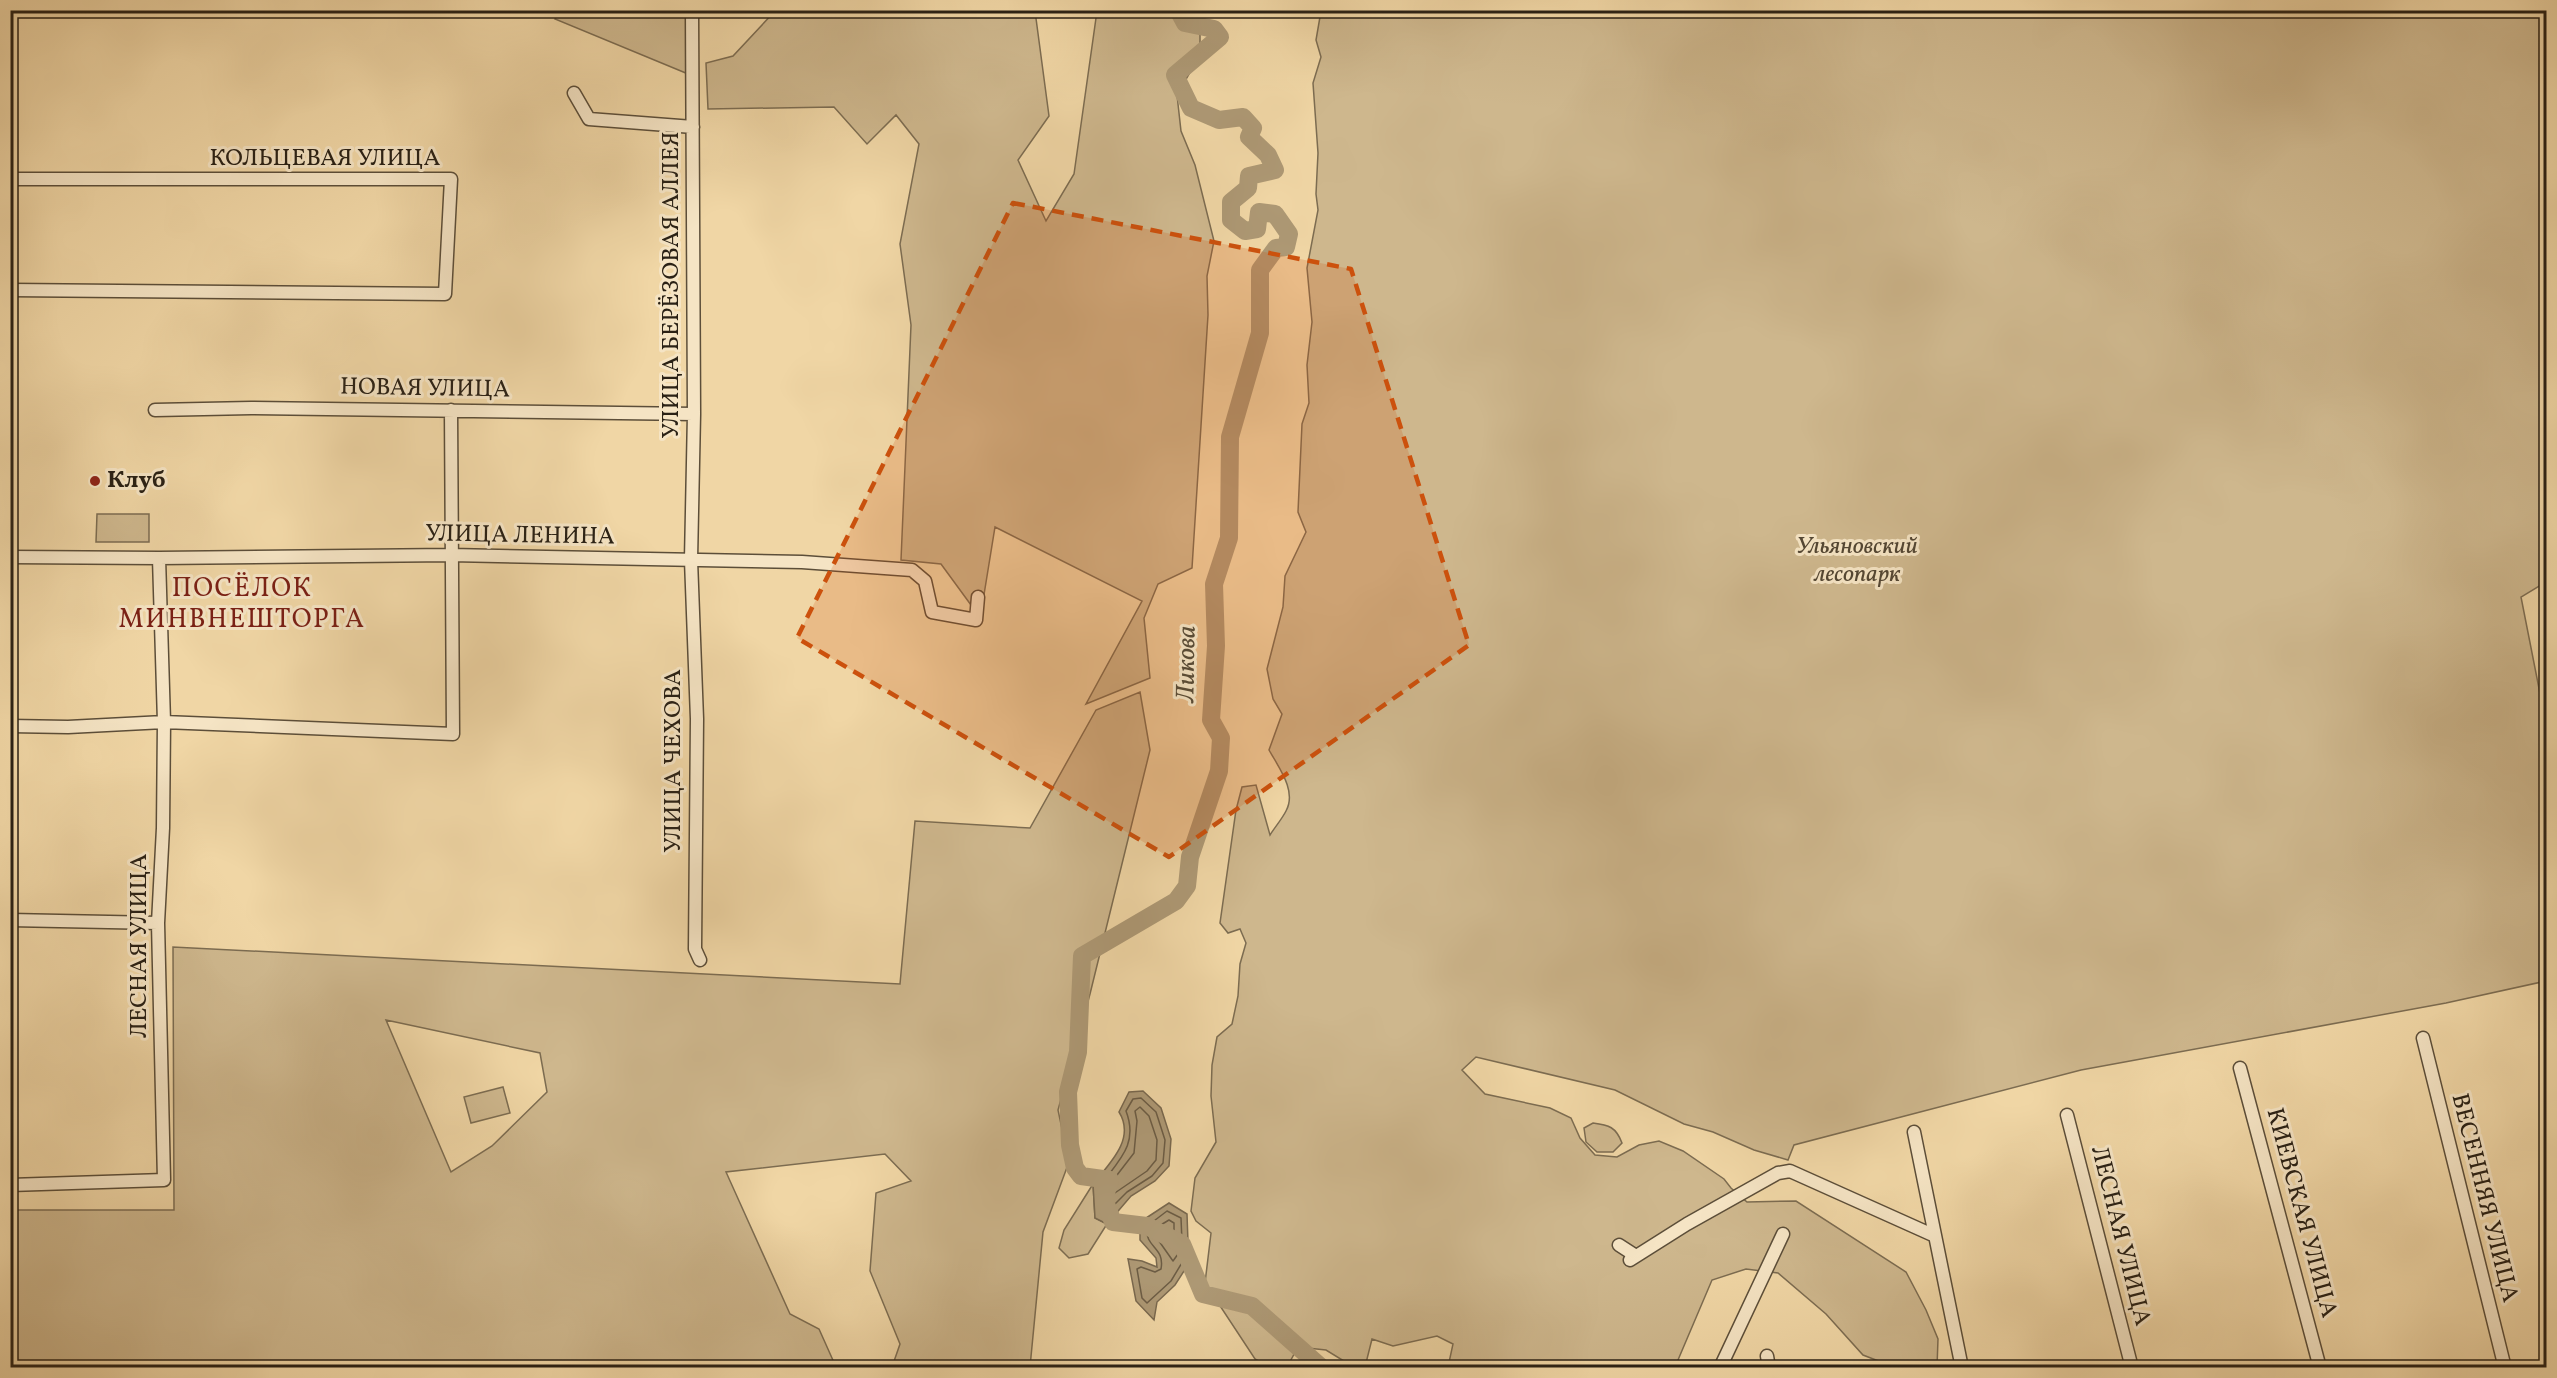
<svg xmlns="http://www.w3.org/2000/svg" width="2557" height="1378" viewBox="0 0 2557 1378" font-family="Vollkorn,serif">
  <rect width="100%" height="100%" fill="#f0d6a5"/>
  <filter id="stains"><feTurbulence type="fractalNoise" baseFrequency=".00333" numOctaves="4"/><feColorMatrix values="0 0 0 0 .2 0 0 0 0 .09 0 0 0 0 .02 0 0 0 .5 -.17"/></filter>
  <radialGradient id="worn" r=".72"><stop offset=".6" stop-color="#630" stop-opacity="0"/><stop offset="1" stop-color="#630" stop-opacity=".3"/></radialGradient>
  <!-- green -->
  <path fill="#ceb78d" stroke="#7c6c51" stroke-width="1.5" fill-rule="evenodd" d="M562,11H685L693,76L555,19Z
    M775,11H1035L1049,116L1018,160L1046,221L1074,174L1097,11H1200V55L1177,95L1181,131L1195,165L1214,241L1207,276L1208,315L1192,568L1158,584L1144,618L1150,678L1086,704L1142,601L995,527L982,607L971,605L941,564L901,560L911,325L900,244L919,144L896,115L867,144L834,107L708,109L706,63L733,56Z
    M1321,11H2546V582L2521,597L2546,724V981L2446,1003L2081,1070L1794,1145L1788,1160L1754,1150L1713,1132L1684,1124L1615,1090L1476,1057L1462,1070L1485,1094L1550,1108L1571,1118L1580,1138L1595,1155L1617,1157L1639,1145L1659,1141L1683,1151L1724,1179L1731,1188L1747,1202L1796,1201L1906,1272L1926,1310L1938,1339L1937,1367H1894L1863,1355L1826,1314L1778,1273L1746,1269L1712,1280L1675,1367H1448L1453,1344L1437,1336L1393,1346L1372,1339L1365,1367L1352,1366L1326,1350L1298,1347L1287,1367H1268L1255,1359L1205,1283L1211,1233L1196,1221L1191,1211L1195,1178L1216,1142L1211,1096L1212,1065L1217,1037L1232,1024L1238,996L1240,964L1246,943L1240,929L1228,933L1220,923L1236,810L1242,787L1256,785L1270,835C1275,827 1282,819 1286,811C1297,791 1279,768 1269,750L1282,714L1273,699L1267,669L1283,607L1285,576L1306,532L1298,512L1302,424L1309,403L1307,365L1312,322L1307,268L1318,210L1316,194L1318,153L1313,83L1321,57L1316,40Z
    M97,514H149V542H96Z
    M1140,692L1150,750L1090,994L1058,1110L1069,1162L1043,1232L1030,1367H892L900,1344L870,1271L876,1193L911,1181L885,1154L726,1172L790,1314L819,1329L836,1367H11V1210H174L173,947L900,984L915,821L1030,828L1096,710ZM386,1020L540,1053L547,1092L492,1146L451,1172Z
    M503,1087L510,1113L471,1123L464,1097Z
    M1593,1123C1609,1125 1616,1127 1622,1143L1613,1152H1597L1586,1142L1584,1128Z
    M1093,1184L1095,1218L1107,1224L1088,1254L1069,1258L1059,1248L1064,1230Z"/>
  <!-- water -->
  <path fill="#ad9874" stroke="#79684e" stroke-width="1.5" d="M1143,1091L1161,1108L1171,1139L1169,1166L1155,1181L1131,1196L1107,1224L1095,1218L1093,1184C1109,1164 1136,1139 1119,1112L1129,1092Z
    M1169,1203L1187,1214L1188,1242L1193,1257L1175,1285L1157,1302L1154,1320L1136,1301L1128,1259L1142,1261L1157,1267L1156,1258L1140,1240V1222Z"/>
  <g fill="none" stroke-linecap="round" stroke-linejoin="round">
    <!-- shore -->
    <path stroke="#6c5c44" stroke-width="1.5" d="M1141,1098L1156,1112L1165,1140L1163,1163L1152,1176L1127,1192L1104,1215L1101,1212L1100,1186C1118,1161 1139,1145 1126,1111L1133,1099Z
      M1140,1107L1149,1116L1157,1140L1156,1160L1147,1171L1109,1197L1107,1188L1134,1153L1137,1121L1135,1111Z
      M1167,1211L1181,1218L1182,1242L1186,1256L1171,1281L1147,1303L1142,1298L1137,1269L1141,1267L1155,1272L1161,1269C1165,1247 1146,1249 1146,1227Z
      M1169,1220L1174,1223V1243L1178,1254L1173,1261L1154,1234V1229Z"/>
    <!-- river -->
    <path stroke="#ad9874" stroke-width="18" d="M1178,10L1185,23L1214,29L1220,37L1175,75L1191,108L1219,120L1243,117L1253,128L1249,137L1268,155L1275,170L1249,176L1248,188L1231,202V220L1245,231L1257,229L1259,212L1275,214L1289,234L1286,247L1276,248L1260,270V333L1230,437L1229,538L1214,584L1216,646L1211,720L1221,738L1219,771L1190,857L1187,886L1176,901L1082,956L1078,1052L1068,1092L1070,1145L1075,1168L1081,1176L1110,1180L1104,1199L1113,1222L1147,1226L1182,1244L1203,1294L1252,1306L1322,1368"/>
    <defs>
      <path id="minor" d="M692,10L694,414L691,560L697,719L695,949L700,960
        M574,93L589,119L693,127
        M10,179H451L445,294L10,290
        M155,410L251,408L694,414
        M10,557L159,558L451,555L802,562L912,570L925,581L932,612L976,620L978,597
        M10,726L68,727L164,722L453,734L451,410
        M10,920L158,923
        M2423,1038L2505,1368
        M2240,1068L2320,1368
        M2067,1115L2132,1368
        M1914,1132L1962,1368
        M10,1185L164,1180L158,923L163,828L164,722L159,558
        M1619,1245L1636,1256
        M1630,1260L1687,1224L1778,1173L1790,1171L1935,1236
        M1767,1356L1769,1368
        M1720,1368L1783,1234"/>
    </defs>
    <!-- minor casing -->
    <use href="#minor" stroke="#5c4e39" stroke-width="15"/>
    <!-- minor -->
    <use href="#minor" stroke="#f5e4c4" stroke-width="12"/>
  </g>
  <!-- marked area -->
  <path fill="#cc510d" fill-opacity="0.2" stroke="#cc510d" stroke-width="4.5" stroke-dasharray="12 8" stroke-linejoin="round" d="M1013,203L1351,269L1469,645L1169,857L797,638Z"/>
  <!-- markers -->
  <circle fill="#8f2418" stroke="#f5e4c4" stroke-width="2" cx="95" cy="481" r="6"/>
  <g text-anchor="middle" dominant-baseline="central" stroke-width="6" stroke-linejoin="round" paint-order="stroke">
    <!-- street labels -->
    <g font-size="24" fill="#2a2115" stroke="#f5e4c4">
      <text x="325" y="159">КОЛЬЦЕВАЯ УЛИЦА</text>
      <text transform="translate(672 285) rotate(-90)">УЛИЦА БЕРЁЗОВАЯ АЛЛЕЯ</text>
      <text transform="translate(425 389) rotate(1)">НОВАЯ УЛИЦА</text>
      <text transform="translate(520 536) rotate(1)">УЛИЦА ЛЕНИНА</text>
      <text transform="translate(674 761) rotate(-90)">УЛИЦА ЧЕХОВА</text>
      <text transform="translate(140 946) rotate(-90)">ЛЕСНАЯ УЛИЦА</text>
      <text transform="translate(2484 1198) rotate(76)">ВЕСЕННЯЯ УЛИЦА</text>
      <text transform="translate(2301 1213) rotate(75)">КИЕВСКАЯ УЛИЦА</text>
      <text transform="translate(2120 1236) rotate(76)">ЛЕСНАЯ УЛИЦА</text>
    </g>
    <!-- poi labels -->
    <g font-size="24" font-weight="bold" fill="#2a2115" stroke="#f5e4c4" text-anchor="start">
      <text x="107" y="481">Клуб</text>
    </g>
    <!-- park labels -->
    <g font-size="24" font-style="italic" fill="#534633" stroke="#f5e4c4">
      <text x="1857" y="547">Ульяновский<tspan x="1857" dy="28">лесопарк</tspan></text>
    </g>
    <!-- water labels -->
    <g font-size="26" font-style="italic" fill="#584b36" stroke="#f5e4c4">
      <text transform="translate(1187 664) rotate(-89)">Ликова</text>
    </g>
    <!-- quarter labels -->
    <g font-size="27" letter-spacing="1.5" fill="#7a1f14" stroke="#f5e4c4">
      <text x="242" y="589">ПОСЁЛОК<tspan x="242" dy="31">МИНВНЕШТОРГА</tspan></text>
    </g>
  </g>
  <!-- margin -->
  <rect width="2557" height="1378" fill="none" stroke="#f0d6a5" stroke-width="36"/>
  <rect x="12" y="12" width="2533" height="1354" fill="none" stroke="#2a2115" stroke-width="3"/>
  <rect x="18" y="18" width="2521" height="1342" fill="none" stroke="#2a2115" stroke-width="1.5"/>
  <rect width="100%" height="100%" filter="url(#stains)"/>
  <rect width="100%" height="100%" fill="url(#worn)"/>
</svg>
